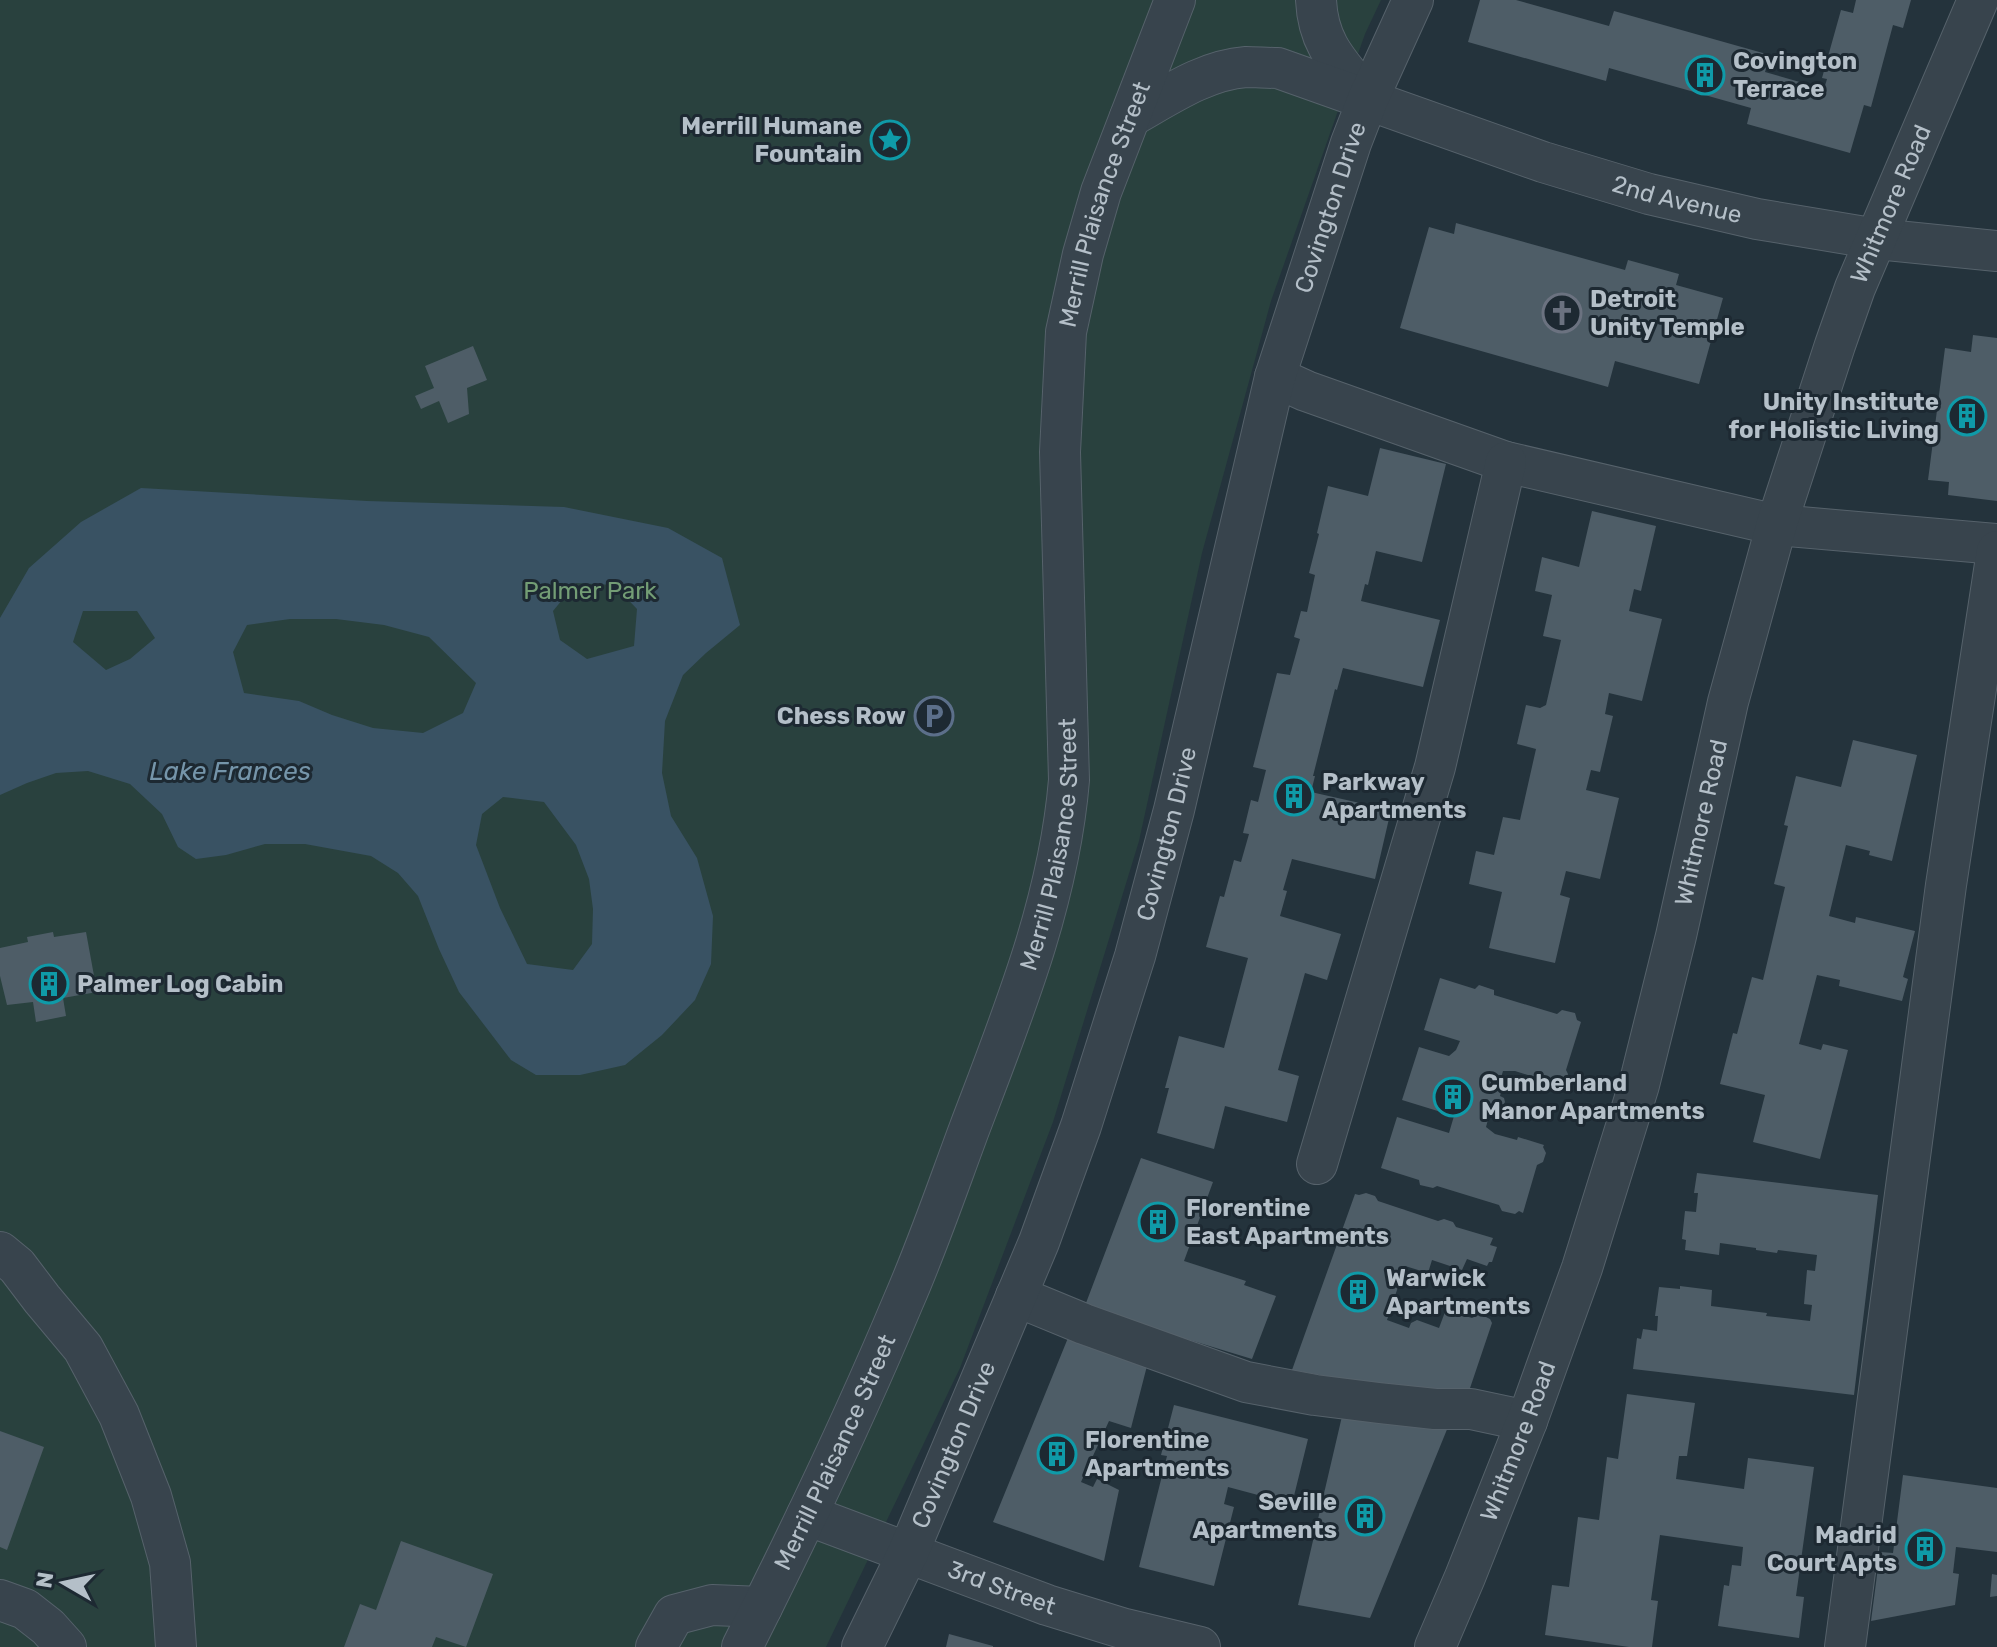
<svg xmlns="http://www.w3.org/2000/svg" width="1997" height="1647" viewBox="0 0 1997 1647" font-family="Rubik,sans-serif">
  <rect width="100%" height="100%" fill="#24333c"/>
  <!-- green -->
  <path fill="#29413e" d="M0,0H1381L1365,34L1271,301L1202,553L1139,841L1053,1122L960,1368L826,1647H0Z"/>
  <!-- water -->
  <path fill="#395263" fill-rule="evenodd" d="M141,488L367,501L564,507L668,528L722,558L740,625L706,653L683,675L665,721L662,773L671,816L697,858L713,916L711,964L695,1000L662,1035L625,1065L580,1075H536L511,1060L459,992L439,949L418,896L398,873L371,856L305,844H265L226,855L196,859L178,847L162,814L130,784L88,771L56,773L27,783L0,795V618L29,568L81,522ZM576,583L614,585L637,609L634,646L587,659L560,640L553,611ZM83,611H137L155,638L130,659L106,670L73,642ZM290,619H336L384,625L429,637L476,683L463,713L423,733L373,728L332,715L299,701L244,693L233,652L247,625ZM503,797L544,802L576,845L589,879L593,909L592,944L573,970L527,964L500,908L476,845L482,814Z"/>
  <!-- building -->
  <path fill="#4e5d67" d="M1480,0H1516L1609,26L1614,11L1770,55L1765,72L1824,89L1827,79L1822,78L1841,10L1853,13L1856,0H1911L1903,28L1893,25L1871,107L1864,105L1850,153L1747,124L1751,108L1609,68L1606,81L1468,42Z
    M1456,223L1625,270L1628,260L1679,274L1676,285L1723,298L1699,384L1615,361L1608,387L1400,328L1429,227L1454,234Z
    M1973,335L1997,338V501L1948,495L1949,482L1928,480L1945,348L1971,352Z
    M473,346L487,380L467,388L469,414L448,423L439,401L421,409L415,396L434,388L425,366Z
    M1380,448L1446,464L1422,562L1376,551L1368,585L1365,584L1361,601L1440,620L1423,687L1343,668L1337,690L1335,689L1313,776H1315L1311,792L1391,810L1375,879L1292,859L1283,890L1287,891L1280,916L1341,934L1327,980L1305,973L1278,1070L1299,1076L1287,1122L1225,1106L1214,1149L1157,1133L1169,1088H1165L1179,1036L1224,1048L1248,958L1206,947L1220,896L1224,897L1234,860L1241,862L1249,834L1243,833L1251,800L1258,802L1266,770L1253,767L1277,673L1290,675L1300,639L1294,637L1301,611L1307,612L1315,575L1309,573L1319,534L1317,533L1328,486L1368,496Z
    M1592,511L1656,526L1641,591L1634,589L1629,611L1662,619L1642,701L1609,693L1605,714L1613,716L1600,772L1591,770L1586,790L1619,798L1600,879L1566,871L1560,895L1570,898L1555,963L1489,948L1502,892L1469,884L1476,851L1494,855L1503,817L1520,820L1536,749L1517,744L1526,705L1540,708L1546,705L1561,640L1543,636L1552,595L1535,591L1542,557L1579,567Z
    M1853,740L1917,755L1892,861L1869,855L1870,851L1846,845L1829,916L1855,923L1856,917L1915,931L1903,977L1908,979L1902,1001L1839,986L1840,980L1817,975L1799,1044L1821,1050L1823,1044L1848,1050L1820,1159L1753,1142L1765,1095L1720,1084L1733,1033L1737,1034L1752,977L1763,980L1785,887L1774,884L1788,826L1784,825L1796,776L1841,787Z
    M53,932L54,937L86,932L97,992L63,998L66,1016L36,1022L33,1002L7,1005L0,976V948L28,942L27,937Z
    M1440,978L1475,989L1479,985L1494,990V995L1557,1014L1562,1010L1575,1013L1577,1020L1581,1022L1566,1070L1568,1074L1565,1084L1561,1086L1560,1089L1535,1081L1537,1078L1515,1071H1503L1500,1081L1502,1089L1500,1096L1504,1098L1505,1102L1504,1104L1497,1106L1496,1111L1489,1116L1486,1127L1495,1134L1517,1140L1518,1137L1544,1145L1543,1147L1546,1153L1543,1162L1537,1165L1523,1213L1519,1211L1515,1214L1502,1211L1499,1205L1437,1186L1433,1188L1420,1185L1419,1180L1381,1168L1397,1117L1449,1133L1454,1116L1402,1100L1419,1047L1449,1056L1456,1050L1460,1041L1424,1030Z
    M1141,1158L1213,1182L1184,1261L1246,1281L1244,1285L1276,1296L1252,1359L1170,1334L1086,1303Z
    M1697,1173L1878,1195L1854,1395L1633,1369L1637,1338L1641,1339L1643,1329L1657,1331L1658,1316H1655L1659,1287L1680,1289V1286L1712,1290L1711,1306L1767,1313L1766,1316L1810,1321L1812,1305L1804,1304L1807,1270L1815,1271L1817,1255L1778,1250L1777,1253L1756,1250V1248L1720,1243L1719,1255L1685,1250L1686,1240L1682,1239L1685,1211L1696,1212L1698,1193H1694Z
    M1366,1193L1375,1196L1378,1201L1438,1221L1444,1219L1453,1222L1456,1227L1493,1238L1490,1245L1497,1247L1492,1262H1489L1487,1266L1467,1259L1462,1270L1432,1260L1428,1273L1405,1266L1387,1320L1409,1328L1411,1323L1417,1320L1439,1328L1445,1312L1449,1311L1472,1318L1480,1314L1490,1319L1492,1323L1467,1397L1394,1388L1292,1370L1355,1194L1359,1195Z
    M1070,1333L1148,1362L1131,1428L1109,1421L1081,1482L1093,1487L1097,1479L1119,1490L1104,1561L993,1522Z
    M1627,1394L1695,1403L1687,1456H1679L1676,1479L1744,1489L1748,1458L1814,1467L1796,1596L1804,1597L1799,1638L1718,1626L1724,1585L1729,1586L1732,1565L1741,1566L1743,1547L1660,1535L1651,1600L1658,1601L1652,1647H1629L1545,1635L1552,1585L1569,1587L1578,1517L1599,1520L1607,1457L1618,1459Z
    M1174,1405L1308,1439L1292,1504L1228,1487L1224,1504L1234,1507L1214,1586L1139,1567L1167,1456L1161,1455Z
    M1343,1412L1448,1427L1370,1618L1298,1605Z
    M0,1431L44,1447L7,1550L0,1547Z
    M1903,1475L1997,1488V1552L1956,1547L1953,1573L1959,1574L1955,1605L1871,1621L1880,1552L1893,1553Z
    M401,1541L493,1574L466,1647L436,1637L432,1647H344L360,1604L376,1610Z
    M1992,1574L1997,1575V1596L1990,1597Z
    M949,1634L993,1646V1647H946Z"/>
  <g fill="none" stroke-linecap="round" stroke-linejoin="round">
    <defs>
      <g id="minor">
        <path d="M1316,0C1318,46 1341,65 1368,99"/>
        <path id="s1" d="M1130,117C1166,97 1204,70 1246,67C1256,67 1267,68 1278,68L1543,162L1649,194L1757,219L1877,239L1997,251"/>
        <path d="M1275,377L1306,391L1506,462L1777,525L1997,544"/>
        <path d="M1317,1164L1435,767L1506,462"/>
        <path d="M0,1252L17,1266L42,1299L83,1348L119,1415L151,1496L170,1563L176,1647"/>
        <path d="M1016,1296L1084,1324L1246,1382L1315,1395L1379,1403L1435,1409H1471L1527,1421"/>
        <path id="s2" d="M807,1515L1047,1605L1125,1629L1200,1647"/>
        <path d="M0,1600L25,1609L48,1627L66,1647"/>
        <path d="M656,1647L674,1615L712,1605L762,1607"/>
        <path id="s3" d="M742,1647C799,1534 854,1419 903,1302C928,1245 948,1186 970,1127C1013,1014 1059,901 1069,780L1060,452L1066,332L1083,254L1101,192L1175,0"/>
        <path id="s4" d="M862,1647L908,1553L1039,1242L1081,1126L1135,956L1174,810L1275,377L1351,143L1368,99L1413,0"/>
        <path id="s5" d="M1435,1647L1465,1577L1527,1421L1582,1268L1639,1085L1676,936L1728,702L1778,520L1835,345L1855,288L1978,0"/>
        <path d="M1845,1647L1946,885L1997,551"/>
      </g>
    </defs>
    <!-- minor casing -->
    <use href="#minor" stroke="#56626b" stroke-width="42"/>
    <!-- minor -->
    <use href="#minor" stroke="#38444d" stroke-width="40"/>
  </g>
  <!-- icons -->
  <defs>
    <symbol id="building-ring" viewBox="-11 -11 22 22"><circle r="9.5" fill="#1d2932" stroke="#0f9aa8" stroke-width="1.5"/><path d="M-4-6H4V6H1V3H-1V6H-4ZM-2.5-4.3h1.7v1.8h-1.7ZM.8-4.3h1.7v1.8H.8ZM-2.5-1h1.7V.8h-1.7ZM.8-1h1.7V.8H.8Z" fill="#0f9aa8"/></symbol>
    <symbol id="sight-ring" viewBox="-11 -11 22 22"><circle r="9.5" fill="#1d2932" stroke="#0f9aa8" stroke-width="1.5"/><path d="M0-6L1.8-2.2L6-1.7L2.9 1.2L3.7 5.4L0 3.3L-3.7 5.4L-2.9 1.2L-6-1.7L-1.8-2.2Z" fill="#0f9aa8"/></symbol>
    <symbol id="church-ring" viewBox="-11 -11 22 22"><circle r="9.5" fill="#1d2932" stroke="#6b7280" stroke-width="1.5"/><path d="M-1.2-6h2.4v3.5h3.3v2.4h-3.3V6h-2.4V-.1h-3.3v-2.4h3.3Z" fill="#6b7280"/></symbol>
    <symbol id="parking-ring" viewBox="-11 -11 22 22"><circle r="9.5" fill="#1d2932" stroke="#5c6f8a" stroke-width="1.5"/><path d="M-3.5-5.5H1a3.5 3.5 0 0 1 0 7H-1V5.5H-3.5ZM-1-3.4V-.6H.8a1.4 1.4 0 0 0 0-2.8Z" fill="#5c6f8a"/></symbol>
  </defs>
  <g fill-rule="evenodd">
    <use href="#building-ring" x="1683" y="53" width="44" height="44"/>
    <use href="#sight-ring" x="868" y="118" width="44" height="44"/>
    <use href="#church-ring" x="1540" y="291" width="44" height="44"/>
    <use href="#building-ring" x="1945" y="394" width="44" height="44"/>
    <use href="#parking-ring" x="912" y="694" width="44" height="44"/>
    <use href="#building-ring" x="1272" y="774" width="44" height="44"/>
    <use href="#building-ring" x="27" y="962" width="44" height="44"/>
    <use href="#building-ring" x="1431" y="1075" width="44" height="44"/>
    <use href="#building-ring" x="1136" y="1200" width="44" height="44"/>
    <use href="#building-ring" x="1336" y="1270" width="44" height="44"/>
    <use href="#building-ring" x="1035" y="1432" width="44" height="44"/>
    <use href="#building-ring" x="1343" y="1494" width="44" height="44"/>
    <use href="#building-ring" x="1903" y="1527" width="44" height="44"/>
  </g>
  <g text-anchor="middle" dominant-baseline="central" stroke-width="6" stroke-linejoin="round" paint-order="stroke">
    <!-- poi labels -->
    <g font-size="24" font-weight="bold" fill="#b4bfc8" stroke="#1d2932" text-anchor="start">
      <text x="1733" y="61">Covington<tspan x="1733" dy="28">Terrace</tspan></text>
      <text x="862" y="126" text-anchor="end">Merrill Humane<tspan x="862" dy="28">Fountain</tspan></text>
      <text x="1590" y="299">Detroit<tspan x="1590" dy="28">Unity Temple</tspan></text>
      <text x="1939" y="402" text-anchor="end">Unity Institute<tspan x="1939" dy="28">for Holistic Living</tspan></text>
      <text x="906" y="716" text-anchor="end">Chess Row</text>
      <text x="1322" y="782">Parkway<tspan x="1322" dy="28">Apartments</tspan></text>
      <text x="77" y="984">Palmer Log Cabin</text>
      <text x="1481" y="1083">Cumberland<tspan x="1481" dy="28">Manor Apartments</tspan></text>
      <text x="1186" y="1208">Florentine<tspan x="1186" dy="28">East Apartments</tspan></text>
      <text x="1386" y="1278">Warwick<tspan x="1386" dy="28">Apartments</tspan></text>
      <text x="1085" y="1440">Florentine<tspan x="1085" dy="28">Apartments</tspan></text>
      <text x="1337" y="1502" text-anchor="end">Seville<tspan x="1337" dy="28">Apartments</tspan></text>
      <text x="1897" y="1535" text-anchor="end">Madrid<tspan x="1897" dy="28">Court Apts</tspan></text>
    </g>
    <!-- street labels -->
    <g font-size="24" fill="#b4bfc8" stroke="#1d2932">
      <text stroke="none"><textPath href="#s1" startOffset="580">2nd Avenue</textPath></text>
      <text stroke="none"><textPath href="#s5" startOffset="1516">Whitmore Road</textPath></text>
      <text stroke="none"><textPath href="#s3" startOffset="1512">Merrill Plaisance Street</textPath></text>
      <text stroke="none"><textPath href="#s4" startOffset="1518">Covington Drive</textPath></text>
      <text stroke="none"><textPath href="#s5" startOffset="868">Whitmore Road</textPath></text>
      <text stroke="none"><textPath href="#s4" startOffset="870">Covington Drive</textPath></text>
      <text stroke="none"><textPath href="#s3" startOffset="864">Merrill Plaisance Street</textPath></text>
      <text stroke="none"><textPath href="#s5" startOffset="222">Whitmore Road</textPath></text>
      <text stroke="none"><textPath href="#s4" startOffset="222">Covington Drive</textPath></text>
      <text stroke="none"><textPath href="#s3" startOffset="216">Merrill Plaisance Street</textPath></text>
      <text stroke="none"><textPath href="#s2" startOffset="208">3rd Street</textPath></text>
    </g>
    <!-- park labels -->
    <g font-size="24" fill="#739d75" stroke="#1d2932">
      <text x="590" y="591">Palmer Park</text>
    </g>
    <!-- water labels -->
    <g font-size="26" font-style="italic" fill="#7595aa" stroke="#1d2932">
      <text x="230" y="771">Lake Frances</text>
    </g>
  </g>
  <!-- north arrow -->
  <g transform="translate(64 1583) rotate(279)" stroke="#1d2932" stroke-width="6" paint-order="stroke">
  <path d="M0-6L14 30L0 20L-14 30Z" fill="#b4bfc8"/>
  <text y="-12" font-size="22" font-weight="bold" text-anchor="middle" fill="#b4bfc8">N</text>
  </g>
</svg>
